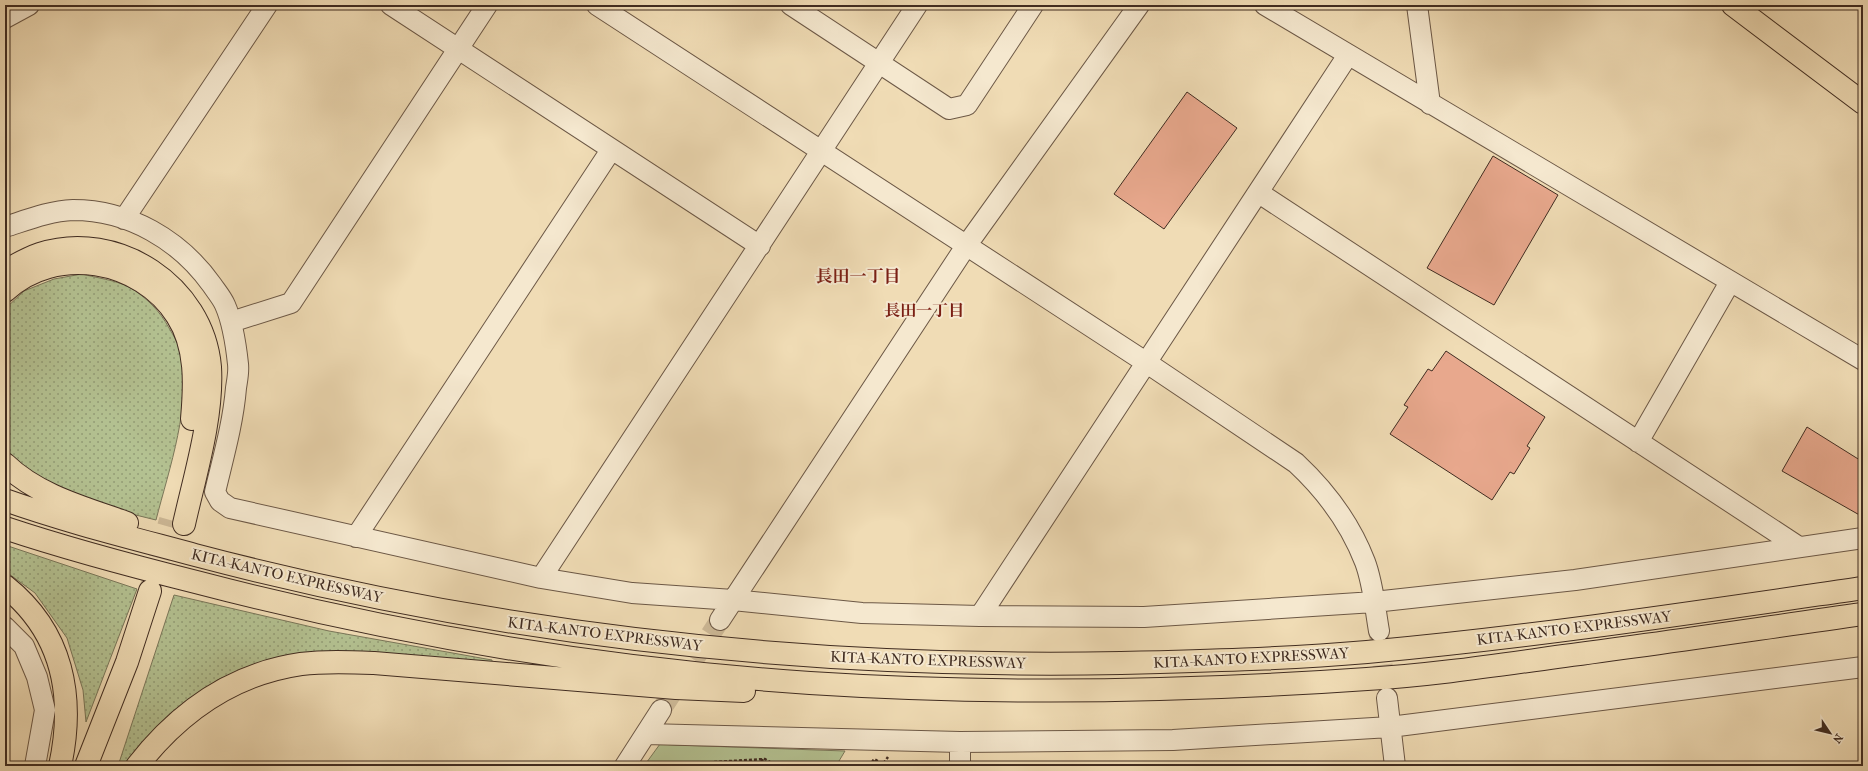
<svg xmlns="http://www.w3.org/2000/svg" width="1868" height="771" viewBox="0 0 1868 771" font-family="'IM FELL French Canon','Noto Serif JP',serif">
  <defs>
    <pattern id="grass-dots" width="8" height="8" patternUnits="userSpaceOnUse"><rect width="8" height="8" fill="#b4c292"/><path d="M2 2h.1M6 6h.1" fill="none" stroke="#949e77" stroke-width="1.8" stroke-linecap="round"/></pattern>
  </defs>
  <rect width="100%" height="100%" fill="#f0dcb5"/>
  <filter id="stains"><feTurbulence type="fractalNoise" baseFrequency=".005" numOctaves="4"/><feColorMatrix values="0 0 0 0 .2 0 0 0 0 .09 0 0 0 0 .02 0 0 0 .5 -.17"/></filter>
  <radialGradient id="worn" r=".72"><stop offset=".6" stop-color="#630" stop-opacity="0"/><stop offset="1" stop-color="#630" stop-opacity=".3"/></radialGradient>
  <!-- grass -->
  <path fill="url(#grass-dots)" stroke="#7a775a" d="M82,274C97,278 115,280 129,287C146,297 160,311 169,328C173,335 178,342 180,350C193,402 169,469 156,520C104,507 41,495 5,451V309L24,291L54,279Z
    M5,545L137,589L86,722L83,690L67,638L35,593L5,571Z
    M174,595L329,631L492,660V666L276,659L217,680L173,715L124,766H118Z"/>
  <!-- park -->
  <path fill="#b4c292" stroke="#7a775a" d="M660,744L676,745L845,751L836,766H644Z"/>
  <!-- building -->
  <path fill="#e8a88d" stroke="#402c21" d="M1187,92L1237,128L1164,229L1114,194Z
    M1493,156L1558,195L1494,305L1427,268Z
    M1446,351L1545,417L1527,446L1530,448L1514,474L1510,472L1492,500L1390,434L1408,407L1404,405L1428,369L1432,371Z
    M1807,427L1863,462V517L1782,471Z"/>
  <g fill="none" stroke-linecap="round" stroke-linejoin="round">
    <!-- minor-tunnel -->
    <path stroke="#cdb997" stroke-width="20" stroke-dasharray="20 10" stroke-linecap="butt" d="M1379,635L1386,694
      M661,710L720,620"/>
    <!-- highway-tunnel -->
    <path stroke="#cdb997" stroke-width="22" stroke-dasharray="22 11" stroke-linecap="butt" d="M150,590L170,520"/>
    <defs>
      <path id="minor" d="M391,5L760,246
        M597,5L1147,363L1296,463C1326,491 1350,523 1365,562C1373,583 1375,608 1379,631
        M791,5L949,109L967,105L1033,5
        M1265,5L1863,360
        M1417,5L1430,104
        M5,18L29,5
        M1259,193L1799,547
        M124,219L267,5
        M5,227C27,220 49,211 73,210C129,210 180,240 212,285C216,291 222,298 225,305C233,323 236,345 238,364C239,372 237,381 236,388C233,424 223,458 215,492L220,501L230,508L541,578L632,593L733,600L862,613L980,616L1144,617L1374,602L1575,580L1863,538
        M231,322L291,303L487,5
        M1638,442L1730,282
        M356,537L611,150
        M541,578L917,5
        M980,616L1348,55
        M720,620L966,246L1139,5
        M5,627L24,646L37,677L45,710L35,766
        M1387,698L1395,766
        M646,734L960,742L1173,740L1390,727L1863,667
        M625,766L661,710
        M960,766V742"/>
      <path id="highway" d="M1733,5L1863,103
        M5,271C16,265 28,258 40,254C117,229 203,286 210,367C213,417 195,475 184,524
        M5,291C55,244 141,259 177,316C197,347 195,385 192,419
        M5,464C38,496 85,508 127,523
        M5,500C67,522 132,538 195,555C498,635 809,669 1121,663C1203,661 1285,659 1367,652C1533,637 1698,612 1863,588
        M5,528C68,549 132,566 196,582C395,634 604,669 810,683C995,695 1182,692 1367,679C1433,675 1498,665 1564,656C1664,643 1763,628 1863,614
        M5,586C63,632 75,697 60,766
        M86,766L127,662L150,591
        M137,766C179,712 232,674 301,664C325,661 349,662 374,663L676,688L744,691"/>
    </defs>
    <!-- minor casing -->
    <use href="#minor" stroke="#6c5846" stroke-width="22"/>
    <!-- highway casing -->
    <use href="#highway" stroke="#402c21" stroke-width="24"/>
    <!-- path -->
    <path stroke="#402c21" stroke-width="2.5" stroke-dasharray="3 2" stroke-linecap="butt" d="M714,762L765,759L777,766
      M759,766L763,759
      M860,766L861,764L864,766
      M866,766L869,762L871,764L874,759L883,764L888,757"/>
    <!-- minor -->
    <use href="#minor" stroke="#f5e8cf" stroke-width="20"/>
    <!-- highway -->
    <use href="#highway" stroke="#f0dcb5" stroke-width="22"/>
  </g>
  <g text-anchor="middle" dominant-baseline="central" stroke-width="4" stroke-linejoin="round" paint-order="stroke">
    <!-- street labels -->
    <g font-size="15" fill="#402c21" stroke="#f5e8cf">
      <text transform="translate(287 576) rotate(13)">KITA-KANTO EXPRESSWAY</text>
      <text transform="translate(1574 628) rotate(-7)">KITA-KANTO EXPRESSWAY</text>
      <text transform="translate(605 634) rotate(7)">KITA-KANTO EXPRESSWAY</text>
      <text transform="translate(1251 658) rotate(-3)">KITA-KANTO EXPRESSWAY</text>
      <text transform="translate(928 660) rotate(2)">KITA-KANTO EXPRESSWAY</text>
    </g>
    <!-- neighbourhood labels -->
    <g font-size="16" font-weight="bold" fill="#7a1f14" stroke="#f5e8cf">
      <text x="924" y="310">長田一丁目</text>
    </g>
    <!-- quarter labels -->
    <g font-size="17" font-weight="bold" fill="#7a1f14" stroke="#f5e8cf">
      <text x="858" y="276">長田一丁目</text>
    </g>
  </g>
  <!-- margin -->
  <rect width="1868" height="771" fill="none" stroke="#f0dcb5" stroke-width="20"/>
  <rect x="6" y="6" width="1856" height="759" fill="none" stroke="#402c21" stroke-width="2"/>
  <rect x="10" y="10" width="1848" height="751" fill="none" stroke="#402c21"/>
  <!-- north arrow -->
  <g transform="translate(1830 733) rotate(125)" stroke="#f5e8cf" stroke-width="3" paint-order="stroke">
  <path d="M0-3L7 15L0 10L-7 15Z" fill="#402c21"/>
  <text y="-6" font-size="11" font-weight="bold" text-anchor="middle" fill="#402c21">N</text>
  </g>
  <rect width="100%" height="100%" filter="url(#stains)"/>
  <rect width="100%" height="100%" fill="url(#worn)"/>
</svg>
